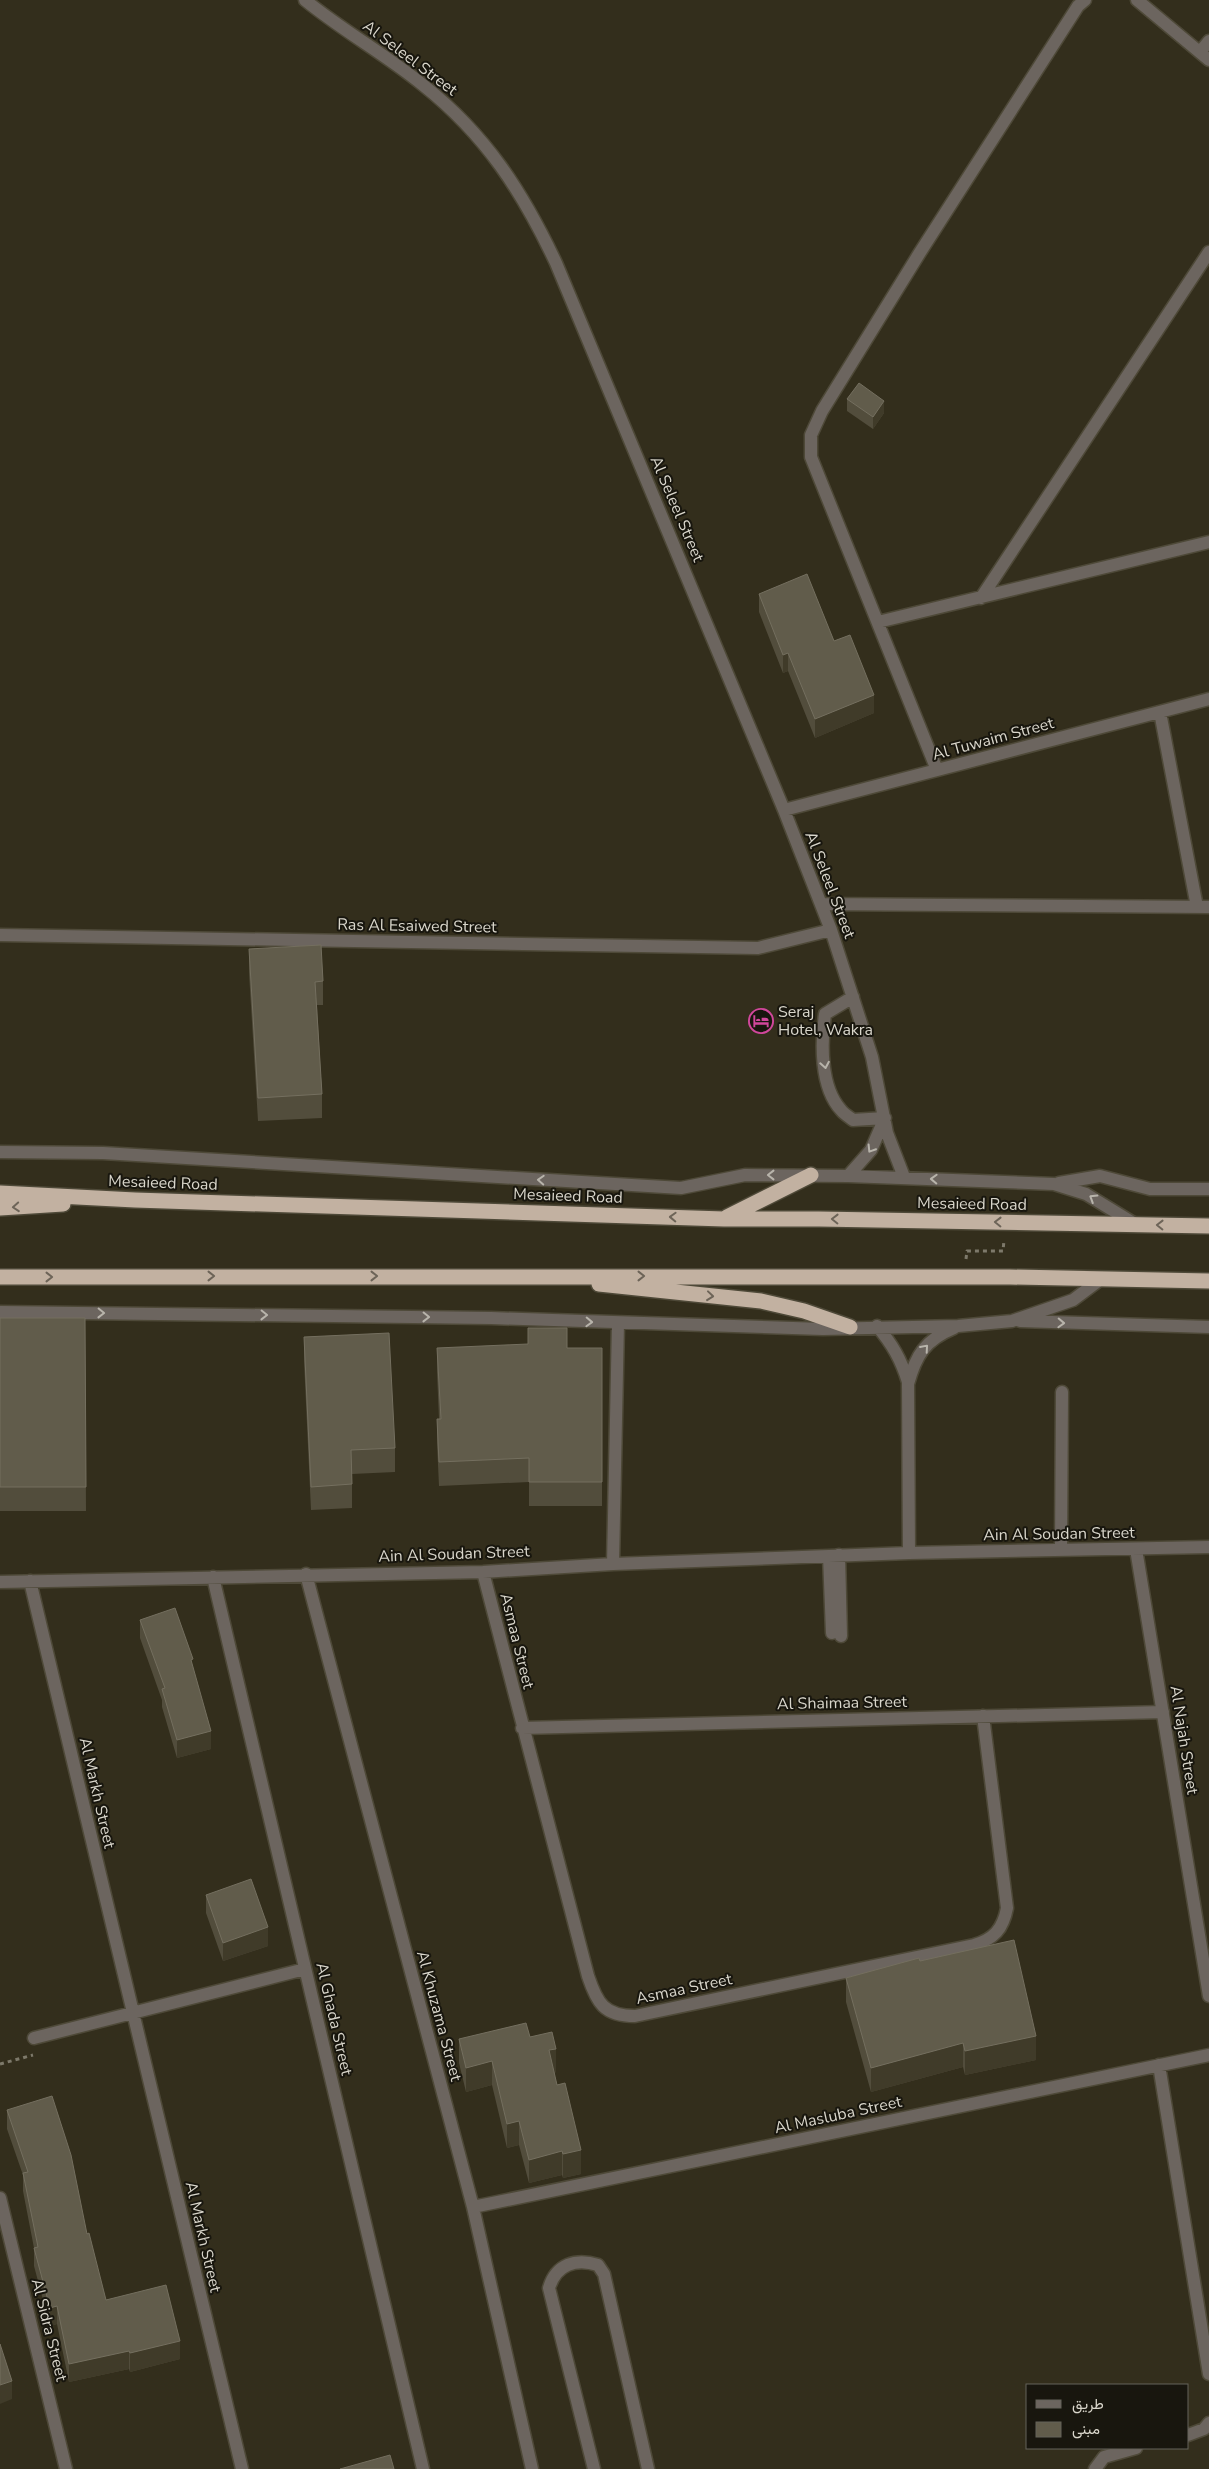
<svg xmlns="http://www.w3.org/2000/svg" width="1209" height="2469" viewBox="0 0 1209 2469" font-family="'Nunito Sans',Vazirmatn,sans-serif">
  <rect width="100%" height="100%" fill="#332e1c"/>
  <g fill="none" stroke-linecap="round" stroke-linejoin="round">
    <defs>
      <path id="minor" d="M305,0C343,31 385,54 423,85C486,135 522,191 556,263L784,810L831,930L872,1057L887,1133L904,1177
        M1137,0L1209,60
        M1200,52L1209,41
        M981,598L1209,252
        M878,622L1209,542
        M1160,712L1197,907
        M937,770L811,457V435L822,411L919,254L1078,6L1085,0
        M784,810L1209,699
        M821,904L1209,907
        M0,935L758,948L831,930
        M853,997L825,1014C821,1043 820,1087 841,1110C844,1114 849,1117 853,1120L885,1118
        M0,1152L103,1153L681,1188L745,1175L848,1176L1054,1184L1086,1194L1135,1224
        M848,1176L871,1150L884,1120
        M1059,1183L1100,1176L1150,1189H1209
        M0,1312L491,1318L823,1329L958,1326L1012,1321L1073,1300L1101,1279
        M1020,1321L1209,1327
        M877,1326C892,1344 901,1359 908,1382
        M1136,1549L1209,1996
        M1061,1550L1062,1392
        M909,1553L908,1384C916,1355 925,1340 954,1328
        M839,1555L841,1636
        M829,1556L832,1633
        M613,1564L618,1323
        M483,1572L588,1976C597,2003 604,2016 635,2016L974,1945C994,1939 1003,1929 1007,1908L983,1716
        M306,1574L473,2207L532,2469
        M213,1577L423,2469
        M30,1581L242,2469
        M0,1582L483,1572L613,1564L909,1553L1209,1547
        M522,1728L1163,1712
        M34,2038L305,1969
        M1159,2065L1209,2374
        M0,2198L66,2469
        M473,2207L1209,2055
        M1188,2435L1204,2429L1209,2423
        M594,2469L549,2288C556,2264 576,2258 598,2265L604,2274L648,2469
        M1095,2469L1104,2457L1136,2448"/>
      <path id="highway" d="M0,1193L135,1200L724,1219H819L1209,1226
        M0,1208L63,1204
        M727,1217L811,1175
        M0,1277H1010L1209,1281
        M599,1284L761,1301L804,1311L850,1327"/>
    </defs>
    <!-- minor casing -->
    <use href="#minor" stroke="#4e4938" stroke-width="15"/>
    <!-- highway casing -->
    <use href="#highway" stroke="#4e4938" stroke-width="18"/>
    <!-- path -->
    <path stroke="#7d796a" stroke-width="3" stroke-dasharray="4 4" stroke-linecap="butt" d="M966,1259L967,1251H1003L1004,1240
      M0,2064L33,2055"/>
    <!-- minor -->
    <use href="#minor" stroke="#6c655f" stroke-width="12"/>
    <!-- highway -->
    <use href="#highway" stroke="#c2b1a1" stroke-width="15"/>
  </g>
  <!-- wall -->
  <path fill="#524d3c" d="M847,399L884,413L873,429L847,411Z
    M759,594L834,641L874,713L815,738L788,671L783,673L759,612Z
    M249,949L323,981V1005H317L322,1094V1118L258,1121L249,973Z
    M0,1318H85L86,1511H0Z
    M304,1337L395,1448V1472L352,1474V1508L311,1510L304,1361Z
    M437,1348H602V1506H529V1482L439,1486L437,1443V1419H439L437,1372Z
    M140,1620L193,1668L211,1749L177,1758L162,1707V1700L140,1638Z
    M206,1895L268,1946L223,1961L206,1913Z
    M920,1961L1036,2060L965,2075L963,2067L871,2092L846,2002V1978Z
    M530,2037L556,2072L554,2073L581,2174L563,2178L562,2175L529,2183L519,2145L507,2148L492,2085L466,2092L459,2063V2039Z
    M7,2110L87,2234L106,2300L180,2359L130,2372L129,2369L69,2382L57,2324L50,2326L34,2266V2248L23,2191V2175L7,2129Z"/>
  <!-- shaded-wall -->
  <path fill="#403b29" d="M884,401V413L873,429V417Z
    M788,653V671L783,673V655Z
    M874,695V713L815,738V719Z
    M211,1731V1749L177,1758V1740Z
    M268,1927V1946L223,1961V1943Z
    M1036,2036V2060L965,2075V2051Z
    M963,2043V2067L871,2092V2068Z
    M556,2049V2072L549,2074V2050Z
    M492,2061V2085L466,2092V2068Z
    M519,2121V2145L507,2148V2124Z
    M581,2150V2174L563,2178V2154Z
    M562,2151V2175L529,2183V2160Z
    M57,2306V2324L50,2326V2308Z
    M180,2341V2359L130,2372V2353Z
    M129,2351V2369L69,2382V2364Z
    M12,2381V2399L0,2404V2385Z"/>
  <!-- building -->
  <path fill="#615c4b" stroke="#746f5f" d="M859,383L884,401L873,417L847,399Z
    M807,574L834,641L850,635L874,695L815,719L788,653L783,655L759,594Z
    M321,945L323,981L315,982L322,1094L258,1098L249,949Z
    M0,1318H85L86,1487H0Z
    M528,1328H567V1348H602V1482H529V1458L439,1462L437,1419H441L437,1348L528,1344Z
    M389,1333L395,1448L351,1450L352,1484L311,1487L304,1337Z
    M175,1608L193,1659L191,1660L211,1731L177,1740L162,1689L165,1688L140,1620Z
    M251,1879L268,1927L223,1943L206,1895Z
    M1014,1940L1036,2036L965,2051L963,2043L871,2068L846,1978L919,1958L920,1961Z
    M526,2023L530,2037L552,2032L556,2049L549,2050L557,2085L565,2083L581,2150L563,2154L562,2151L529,2160L519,2121L507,2124L492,2061L466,2068L459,2039Z
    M52,2096L71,2155L87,2234L89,2233L106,2300L166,2285L180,2341L130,2353L129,2351L69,2364L57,2306L50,2308L34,2248L38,2247L23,2173L28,2172L7,2110Z
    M0,2344L12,2381L0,2385Z
    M390,2455L394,2469H340Z"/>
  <!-- one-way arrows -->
  <defs><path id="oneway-chevron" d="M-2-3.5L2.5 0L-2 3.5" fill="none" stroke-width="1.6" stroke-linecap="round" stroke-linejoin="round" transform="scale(1.25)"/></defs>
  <g stroke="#b8b4ab">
    <use href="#oneway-chevron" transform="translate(825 1065) rotate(80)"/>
    <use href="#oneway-chevron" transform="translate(871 1149) rotate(122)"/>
    <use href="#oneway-chevron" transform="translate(771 1175) rotate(-180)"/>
    <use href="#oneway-chevron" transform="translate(934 1179) rotate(-178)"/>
    <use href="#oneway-chevron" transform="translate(541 1180) rotate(-177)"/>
    <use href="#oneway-chevron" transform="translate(1093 1198) rotate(-148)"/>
    <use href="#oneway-chevron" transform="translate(101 1313) rotate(1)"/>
    <use href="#oneway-chevron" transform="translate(264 1315) rotate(1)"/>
    <use href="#oneway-chevron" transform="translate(426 1317) rotate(1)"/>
    <use href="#oneway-chevron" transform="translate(589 1322) rotate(2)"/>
    <use href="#oneway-chevron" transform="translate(1061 1323) rotate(2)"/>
    <use href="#oneway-chevron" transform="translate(925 1348) rotate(-49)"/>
  </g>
  <g stroke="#6d6458">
    <use href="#oneway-chevron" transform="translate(16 1207) rotate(176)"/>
    <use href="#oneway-chevron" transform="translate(673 1217) rotate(-178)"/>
    <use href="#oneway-chevron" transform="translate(835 1219) rotate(-179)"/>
    <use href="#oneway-chevron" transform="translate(998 1222) rotate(-179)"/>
    <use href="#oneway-chevron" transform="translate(1160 1225) rotate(-179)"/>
    <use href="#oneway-chevron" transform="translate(211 1276)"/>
    <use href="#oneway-chevron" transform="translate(374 1276)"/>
    <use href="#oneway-chevron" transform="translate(641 1276)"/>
    <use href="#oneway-chevron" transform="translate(49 1277)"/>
    <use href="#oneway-chevron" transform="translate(710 1296) rotate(6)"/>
  </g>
  <!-- icons -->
  <defs>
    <symbol id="hotel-ring" viewBox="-11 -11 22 22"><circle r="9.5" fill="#18160e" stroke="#d1479c" stroke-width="1.5"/><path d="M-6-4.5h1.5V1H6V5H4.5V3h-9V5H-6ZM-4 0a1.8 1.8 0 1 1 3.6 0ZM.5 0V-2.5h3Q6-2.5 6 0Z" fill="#d1479c"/></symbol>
  </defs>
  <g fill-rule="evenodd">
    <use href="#hotel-ring" x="747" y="1007" width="28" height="28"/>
  </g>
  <g text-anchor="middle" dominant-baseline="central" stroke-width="4" stroke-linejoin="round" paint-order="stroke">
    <!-- street labels -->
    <g font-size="16" fill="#d9d6cb" stroke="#18160e">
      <text transform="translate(410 58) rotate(37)">Al Seleel Street</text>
      <text transform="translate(677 509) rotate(67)">Al Seleel Street</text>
      <text transform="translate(993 739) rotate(-15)">Al Tuwaim Street</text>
      <text transform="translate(830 885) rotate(69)">Al Seleel Street</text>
      <text transform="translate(417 926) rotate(1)">Ras Al Esaiwed Street</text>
      <text transform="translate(163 1183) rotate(2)">Mesaieed Road</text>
      <text transform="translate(568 1196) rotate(2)">Mesaieed Road</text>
      <text transform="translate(972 1204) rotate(1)">Mesaieed Road</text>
      <text transform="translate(1059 1534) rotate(-1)">Ain Al Soudan Street</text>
      <text transform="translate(454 1554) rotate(-2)">Ain Al Soudan Street</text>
      <text transform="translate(517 1641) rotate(76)">Asmaa Street</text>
      <text transform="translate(842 1703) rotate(-1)">Al Shaimaa Street</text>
      <text transform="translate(1184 1740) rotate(81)">Al Najah Street</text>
      <text transform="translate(97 1793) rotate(77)">Al Markh Street</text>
      <text transform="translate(684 1989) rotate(-12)">Asmaa Street</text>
      <text transform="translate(439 2016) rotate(75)">Al Khuzama Street</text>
      <text transform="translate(334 2019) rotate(77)">Al Ghada Street</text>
      <text transform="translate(838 2115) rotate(-12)">Al Masluba Street</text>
      <text transform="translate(203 2237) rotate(77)">Al Markh Street</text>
      <text transform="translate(49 2330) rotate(76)">Al Sidra Street</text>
    </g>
    <!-- poi labels -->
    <g font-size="16" fill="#d9d6cb" stroke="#18160e" text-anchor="start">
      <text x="778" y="1012">Seraj<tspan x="778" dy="18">Hotel, Wakra</tspan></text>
    </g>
  </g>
  <!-- legend -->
  <rect x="1026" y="2384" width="162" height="65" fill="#18160e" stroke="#65635a"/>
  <rect x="1036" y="2400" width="25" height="8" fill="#6c655f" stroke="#65635a"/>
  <text x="1072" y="2409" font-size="15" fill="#d9d6cb">طريق</text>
  <rect x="1036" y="2422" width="25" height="15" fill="#615c4b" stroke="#65635a"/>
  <text x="1072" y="2434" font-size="15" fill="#d9d6cb">مبنى</text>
</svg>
